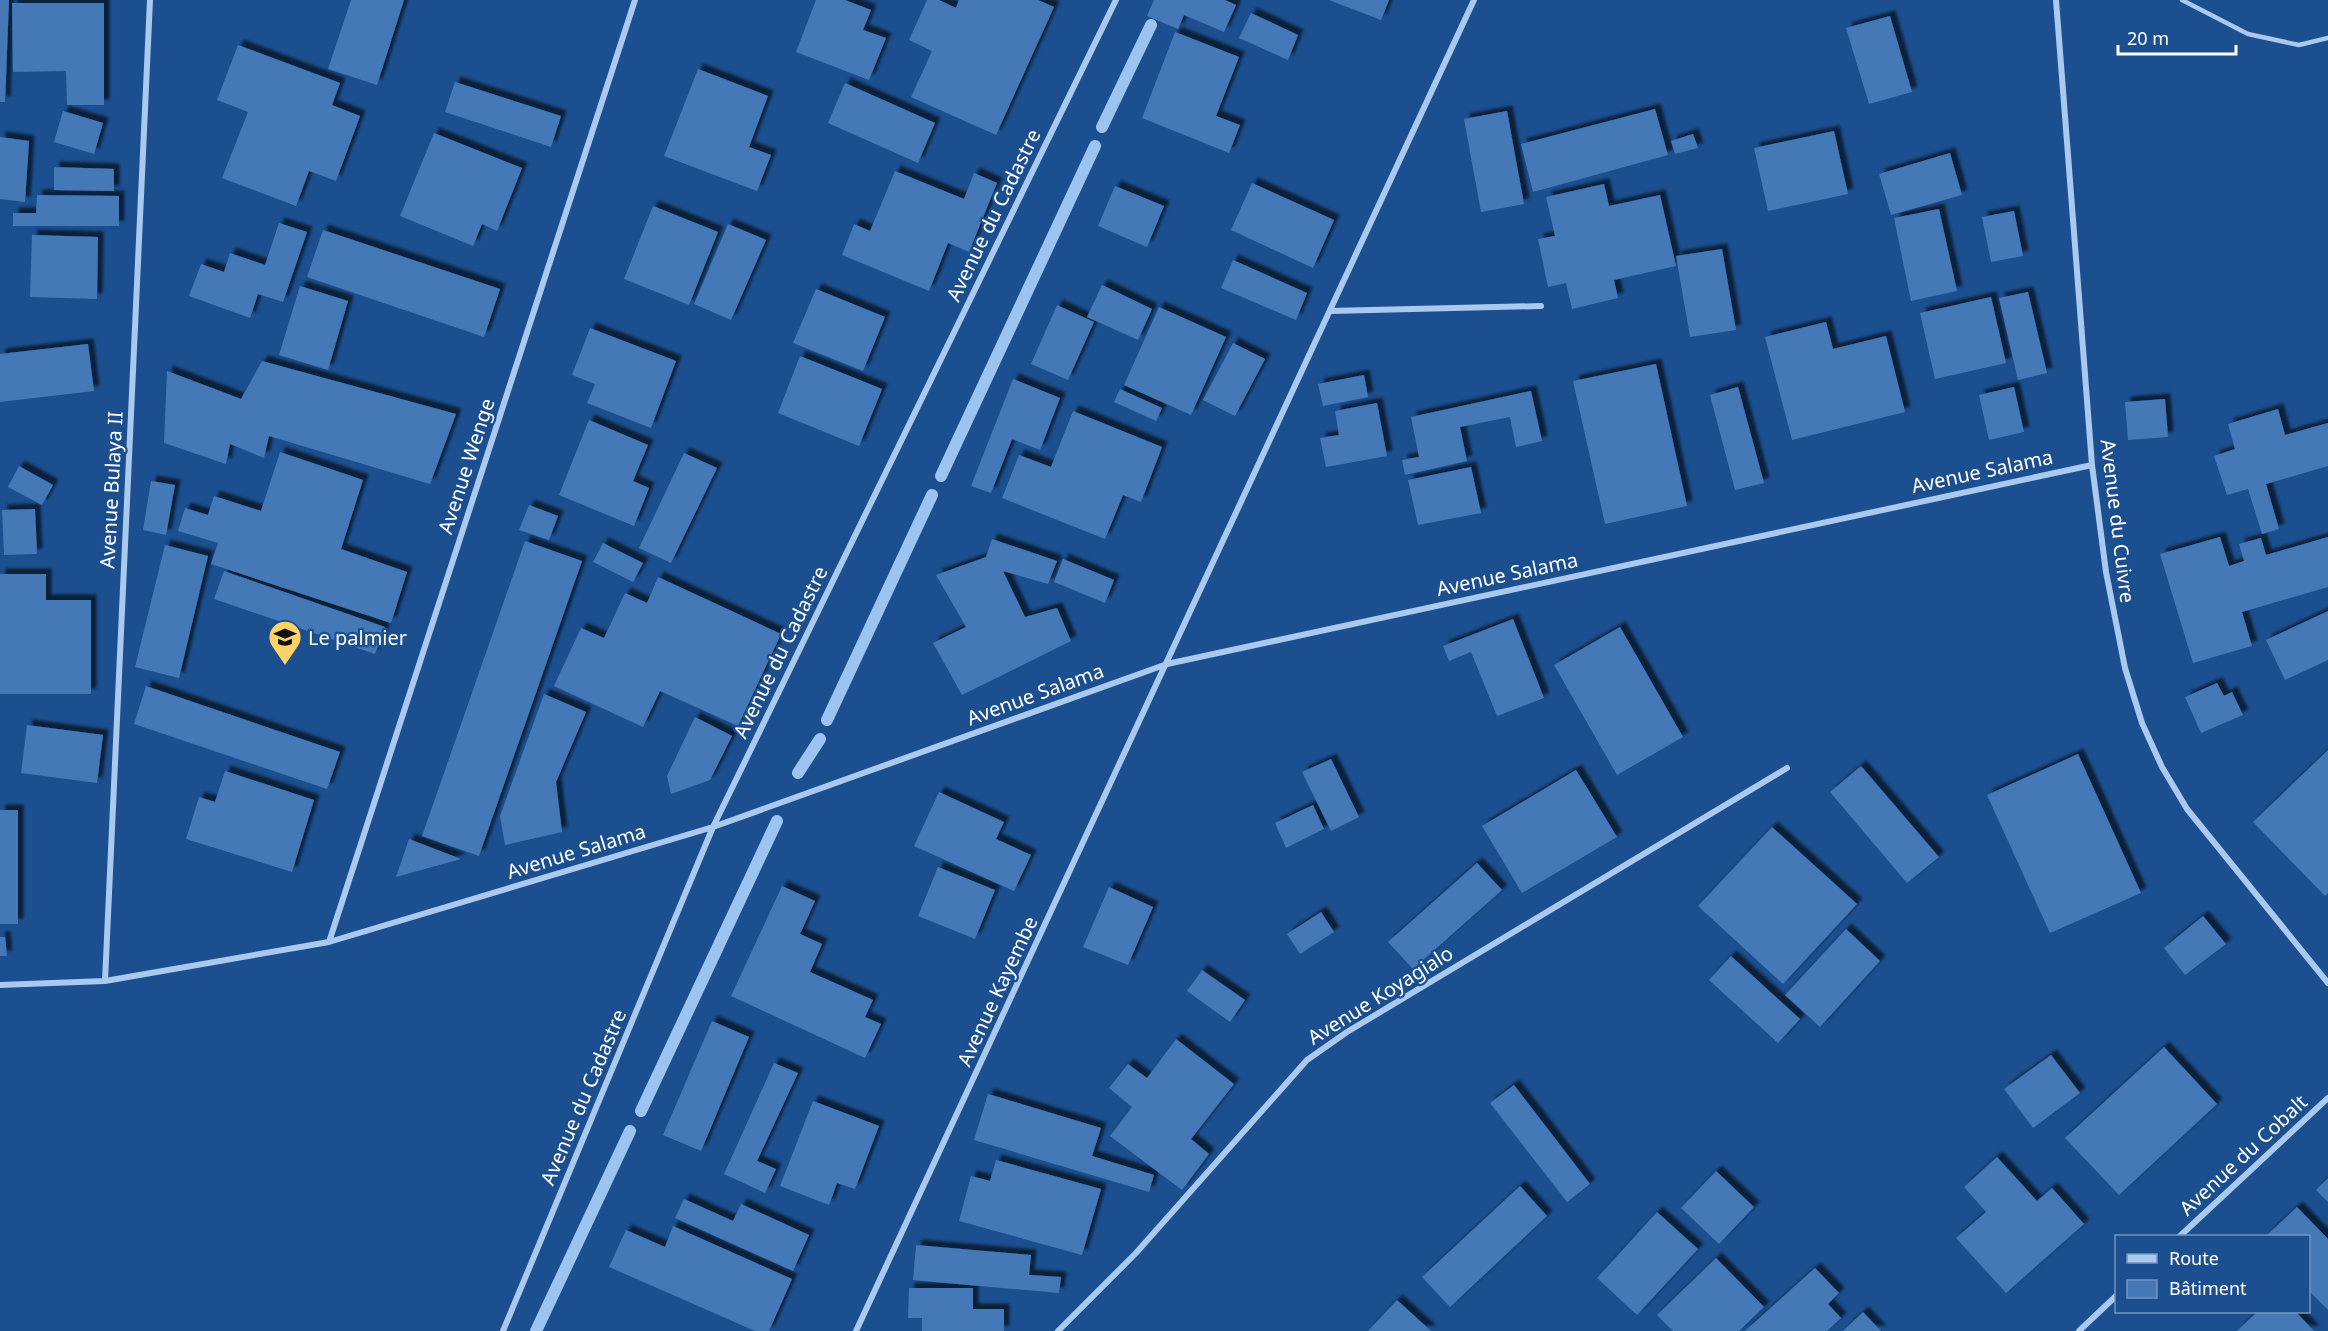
<svg xmlns="http://www.w3.org/2000/svg" width="2328" height="1331" viewBox="0 0 2328 1331" font-family="'Noto Sans',sans-serif">
  <defs>
    <filter id="shadow"><feDropShadow dx="5.5" dy="-5.5" stdDeviation="1.5" flood-color="#0009"/></filter>
  </defs>
  <rect width="100%" height="100%" fill="#1b4f8f"/>
  <g fill="none" stroke-linecap="round" stroke-linejoin="round">
    <!-- stream -->
    <path stroke="#9cc4f0" stroke-width="12" d="M1102,127L1151,25
      M941,476L1095,146
      M827,720L932,495
      M798,773L820,739
      M641,1111L777,821
      M536,1331L630,1131"/>
  </g>
  <!-- building -->
  <path fill="#4478b7" filter="url(#shadow)" d="M0,0H9L5,102H0Z
    M351,0H404L377,85L328,69Z
    M816,0H845L871,10L863,30L886,38L869,80L796,52Z
    M927,0H939L956,8L959,0H1038L1054,7L996,135L911,97L932,51L909,40Z
    M1154,0H1225L1236,5L1224,32L1184,15L1178,29L1147,16Z
    M1329,0H1389L1381,20Z
    M12,3H104V105H67L66,71L13,72Z
    M1251,13L1298,35L1288,60L1239,38Z
    M1890,16L1912,92L1869,104L1846,28Z
    M1175,32L1239,57L1216,116L1240,125L1229,153L1142,118Z
    M238,45L340,83L332,105L360,116L336,181L309,171L296,206L222,178L248,112L217,100Z
    M698,69L768,96L749,147L771,155L757,191L664,156Z
    M455,82L561,116L551,147L445,112Z
    M845,83L935,123L918,163L828,123Z
    M1655,109L1668,155L1533,192L1521,144Z
    M63,111L103,123L94,154L54,142Z
    M1507,111L1524,204L1481,212L1464,119Z
    M1834,131L1848,194L1768,211L1754,148Z
    M434,133L522,168L497,231L482,224L473,246L400,216Z
    M1693,134L1698,148L1675,154L1671,141Z
    M0,137L29,141L25,202L0,199Z
    M1950,153L1962,195L1891,215L1879,174Z
    M54,167L114,169V191L54,190Z
    M895,171L964,199L974,173L997,183L969,252L948,243L929,291L842,255L854,224L870,231Z
    M1252,183L1334,220L1313,268L1231,230Z
    M1604,184L1609,206L1660,195L1676,266L1614,280L1618,298L1572,309L1566,283L1548,287L1538,239L1555,236L1546,197Z
    M1115,186L1164,206L1147,247L1098,226Z
    M37,195L119,196V226H13V213H36Z
    M653,206L718,232L689,305L624,279Z
    M1939,209L1957,291L1911,301L1894,218Z
    M2014,211L2023,256L1991,262L1982,217Z
    M279,223L307,232L283,302L258,294L250,318L189,296L201,264L224,272L230,253L265,265Z
    M728,224L766,240L731,320L694,304Z
    M323,230L500,289L484,337L307,277Z
    M32,235L98,237L97,299L30,297Z
    M1722,249L1736,330L1690,337L1676,256Z
    M1233,260L1307,293L1296,320L1221,288Z
    M1102,285L1152,309L1138,340L1087,317Z
    M300,286L348,301L328,370L279,355Z
    M816,289L885,317L863,371L793,343Z
    M2028,292L2047,373L2018,380L1999,298Z
    M1991,297L2006,363L1935,379L1920,313Z
    M1057,305L1094,322L1068,380L1031,364Z
    M1159,307L1226,337L1191,415L1124,385Z
    M1826,322L1833,349L1886,336L1905,412L1792,440L1765,337Z
    M590,328L676,361L651,428L587,403L595,384L572,375Z
    M1233,343L1265,359L1235,416L1203,400Z
    M88,344L94,391L0,402V354Z
    M800,356L882,389L859,446L778,413Z
    M262,361L456,414L430,484L269,436L264,458L230,444L226,464L164,443L167,371L241,399Z
    M1656,364L1687,506L1605,524L1573,381Z
    M1364,375L1368,397L1323,406L1318,384Z
    M1013,379L1060,398L1040,450L1012,439L991,493L971,486Z
    M1738,387L1764,483L1735,490L1710,395Z
    M2014,387L2024,432L1989,440L1979,395Z
    M1120,389L1162,408L1156,421L1114,402Z
    M1531,391L1542,441L1516,447L1510,417L1460,427L1467,461L1405,475L1402,460L1419,457L1411,417Z
    M2165,399L2168,437L2128,440L2125,402Z
    M1377,403L1387,456L1326,467L1320,438L1339,435L1335,411Z
    M2278,409L2285,435L2328,423V466L2266,484L2279,529L2262,534L2248,489L2227,495L2214,456L2235,449L2228,424Z
    M1073,411L1162,447L1141,502L1123,495L1105,539L1002,498L1019,455L1051,467Z
    M589,420L648,445L633,481L649,488L634,526L559,495Z
    M280,452L363,480L341,549L407,572L391,623L211,564L218,543L178,531L185,508L208,515L214,496L261,511Z
    M684,453L717,468L671,563L639,548Z
    M19,466L53,485L42,505L8,487Z
    M1471,467L1481,513L1418,525L1408,480Z
    M151,481L175,485L166,535L143,530Z
    M529,505L558,516L549,540L519,530Z
    M35,509L37,554L4,555L2,510Z
    M2220,537L2229,566L2244,561L2239,544L2261,538L2266,555L2328,537V587L2242,612L2252,646L2193,663L2160,554Z
    M992,539L1057,561L1048,584L1003,571L1025,617L1057,608L1071,641L962,695L933,643L966,627L936,575L986,557Z
    M525,541L582,561L479,856L422,836Z
    M603,543L643,563L633,582L593,562Z
    M165,545L208,556L179,678L135,667Z
    M1063,559L1114,580L1105,603L1054,582Z
    M224,571L385,627L375,654L214,599Z
    M0,574H46V600H91V694H0Z
    M658,577L781,634L738,726L660,691L643,727L554,686L581,628L604,638L625,593L647,603Z
    M2328,611V660L2285,680L2266,640Z
    M1513,619L1544,698L1497,716L1471,652L1449,661L1443,646Z
    M1620,627L1683,737L1617,775L1554,665Z
    M2217,683L2224,696L2232,692L2243,715L2201,733L2185,697Z
    M146,686L340,752L327,789L134,724Z
    M544,694L586,712L556,782L562,832L505,845L500,816Z
    M695,717L732,736L710,780L671,794L667,776Z
    M27,725L103,735L97,783L21,773Z
    M2328,750V893L2325,896L2253,822Z
    M2078,754L2141,893L2050,933L1987,795Z
    M1331,759L1359,817L1331,831L1302,772Z
    M1861,766L1939,857L1907,883L1830,792Z
    M1576,770L1617,837L1522,893L1482,826Z
    M225,771L314,800L292,872L186,839L199,797L215,802Z
    M939,792L1004,822L996,839L1031,855L1014,891L914,846Z
    M1313,805L1324,829L1286,848L1275,823Z
    M0,810H18V924H0Z
    M1772,827L1857,904L1783,984L1698,906Z
    M409,839L461,859L396,877Z
    M1477,863L1502,890L1413,969L1388,942Z
    M938,867L995,890L975,939L918,916Z
    M782,886L815,901L800,934L822,944L810,972L873,1000L865,1017L881,1024L865,1058L731,996Z
    M1109,887L1153,907L1128,965L1083,947Z
    M1321,912L1334,932L1300,954L1287,934Z
    M2203,916L2226,944L2185,975L2164,948Z
    M1846,929L1880,961L1820,1027L1785,995Z
    M0,937H5L7,956H0Z
    M1731,956L1800,1019L1778,1043L1709,980Z
    M1202,970L1245,1000L1230,1022L1187,991Z
    M712,1021L749,1037L701,1151L663,1135Z
    M1176,1039L1234,1084L1191,1139L1209,1154L1182,1190L1110,1136L1132,1107L1109,1088L1128,1064L1147,1078Z
    M2164,1047L2217,1104L2119,1195L2065,1138Z
    M2051,1055L2080,1093L2033,1128L2004,1089Z
    M774,1063L798,1073L757,1161L776,1169L765,1193L724,1174Z
    M1514,1085L1590,1184L1567,1202L1490,1103Z
    M988,1094L1101,1128L1092,1156L1154,1175L1149,1192L974,1140Z
    M813,1101L879,1126L855,1189L837,1183L829,1205L780,1186Z
    M1997,1157L2037,1201L2052,1188L2084,1224L2006,1293L1956,1238L1986,1212L1964,1187Z
    M996,1160L1101,1189L1082,1255L959,1221L971,1176L990,1181Z
    M1716,1171L1754,1207L1719,1244L1681,1208Z
    M2328,1178V1202L2316,1190Z
    M1520,1186L1547,1216L1450,1307L1422,1277Z
    M684,1199L733,1221L741,1204L809,1235L793,1271L675,1218Z
    M2297,1207L2328,1239V1310L2308,1290V1236H2266Z
    M1657,1212L1698,1249L1637,1315L1597,1278Z
    M673,1226L792,1279L769,1331H755L609,1267L626,1230L665,1247Z
    M916,1245L1031,1255L1029,1275L1061,1277L1059,1293L913,1280Z
    M1716,1258L1764,1307L1739,1331H1673L1657,1315Z
    M1815,1268L1839,1293L1828,1304L1841,1318L1827,1331H1745Z
    M909,1288H973V1309H1004V1331H922V1318H908Z
    M1397,1300L1431,1331H1368Z
    M1863,1312L1881,1331H1843Z
    M2257,1312H2296L2314,1331H2237Z"/>
  <g fill="none" stroke-linecap="round" stroke-linejoin="round">
    <!-- lane -->
    <path stroke="#a9c9ee" stroke-width="4.5" d="M2182,0L2248,34L2299,45L2328,38"/>
    <!-- street -->
    <path stroke="#a9c9ee" stroke-width="6" d="M2056,0L2092,465L2106,572L2125,668L2142,723L2162,767L2187,809L2328,983
      M1330,311L1541,306
      M329,942L635,0
      M105,981L150,0
      M0,985L105,981L329,942L713,827L1167,664L2092,465
      M2180,1236L2328,1098
      M503,1331L713,827L1116,0
      M856,1331L1474,0
      M1058,1331L1136,1253L1307,1060L1347,1032L1787,768
      M2079,1331L2116,1296"/>
  </g>
  <!-- icons -->
  <defs>
    <symbol id="school-pin" viewBox="-11 -11 22 30"><path d="M0 17L-7.5 6A9.5 9.5 0 1 1 7.5 6Z" fill="#ffd166" stroke="#1b4f8f"/><path d="M0-5L7-2L0 1L-7-2ZM-4 1L0 2.5L4 1V4Q0 6-4 4Z" fill="#111"/></symbol>
  </defs>
  <g fill-rule="evenodd">
    <use href="#school-pin" x="266" y="618" width="38" height="52"/>
  </g>
  <g text-anchor="middle" dominant-baseline="central" stroke-width="4.5" stroke-linejoin="round" paint-order="stroke">
    <!-- street labels -->
    <g font-size="20" fill="#fff" stroke="#1b4f8f">
      <text transform="translate(993 215) rotate(-64)">Avenue du Cadastre</text>
      <text transform="translate(466 466) rotate(-72)">Avenue Wenge</text>
      <text transform="translate(1982 471) rotate(-12)">Avenue Salama</text>
      <text transform="translate(111 490) rotate(-87)">Avenue Bulaya II</text>
      <text transform="translate(2118 521) rotate(83)">Avenue du Cuivre</text>
      <text transform="translate(1507 574) rotate(-12)">Avenue Salama</text>
      <text transform="translate(780 652) rotate(-64)">Avenue du Cadastre</text>
      <text transform="translate(1035 694) rotate(-20)">Avenue Salama</text>
      <text transform="translate(576 851) rotate(-17)">Avenue Salama</text>
      <text transform="translate(997 991) rotate(-65)">Avenue Kayembe</text>
      <text transform="translate(1380 995) rotate(-32)">Avenue Koyagialo</text>
      <text transform="translate(583 1097) rotate(-67)">Avenue du Cadastre</text>
      <text transform="translate(2243 1155) rotate(-43)">Avenue du Cobalt</text>
    </g>
    <!-- poi labels -->
    <g font-size="20" fill="#fff" stroke="#1b4f8f" text-anchor="start">
      <text x="308" y="637">Le palmier</text>
    </g>
  </g>
  <!-- legend -->
  <rect x="2115" y="1235" width="195" height="78" fill="#1b4f8f" stroke="#7695bc" stroke-width="1.5"/>
  <rect x="2127" y="1254" width="30" height="9" fill="#a9c9ee" stroke="#7695bc" stroke-width="1.5"/>
  <text x="2169" y="1265" font-size="18" fill="#ffffff">Route</text>
  <rect x="2127" y="1280" width="30" height="18" fill="#4478b7" stroke="#7695bc" stroke-width="1.5"/>
  <text x="2169" y="1295" font-size="18" fill="#ffffff">Bâtiment</text>
  <!-- scale -->
  <path d="M2118 45v9h118v-9" fill="none" stroke="#ffffff" stroke-width="3"/>
  <text x="2127" y="45" font-size="18" fill="#ffffff" stroke="#1b4f8f" stroke-width="4.5" paint-order="stroke">20 m</text>
</svg>
